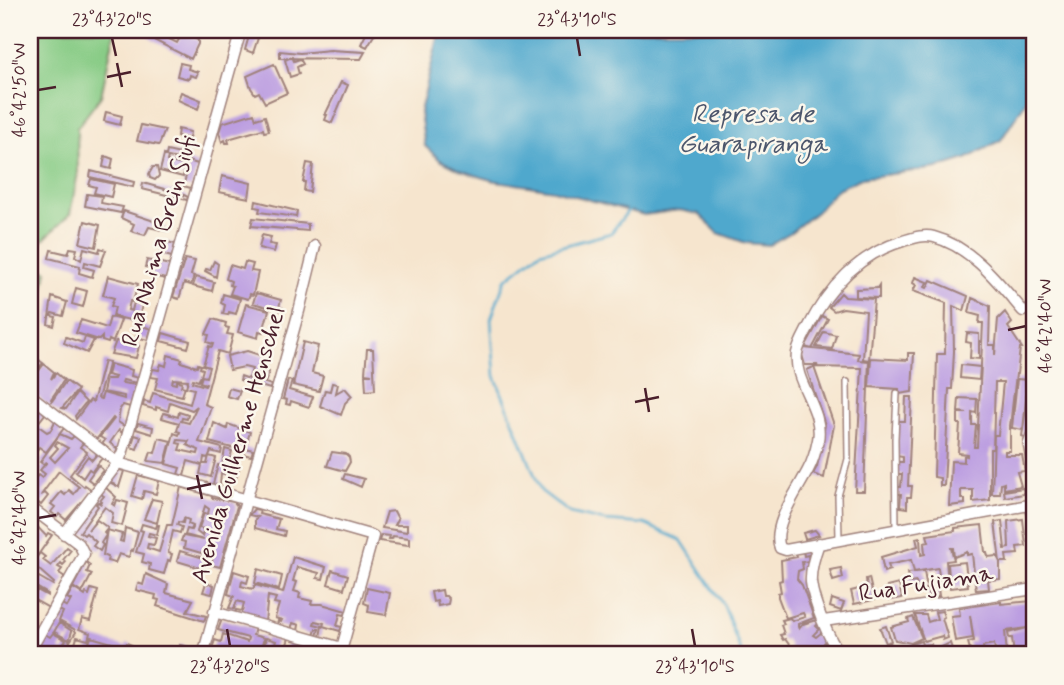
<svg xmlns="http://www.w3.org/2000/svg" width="1064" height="685" viewBox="0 0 1064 685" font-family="Mynerve,sans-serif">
  <rect width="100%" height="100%" fill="#fbf7ec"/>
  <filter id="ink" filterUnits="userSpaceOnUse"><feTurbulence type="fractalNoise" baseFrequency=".0143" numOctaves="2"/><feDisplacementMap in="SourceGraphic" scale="14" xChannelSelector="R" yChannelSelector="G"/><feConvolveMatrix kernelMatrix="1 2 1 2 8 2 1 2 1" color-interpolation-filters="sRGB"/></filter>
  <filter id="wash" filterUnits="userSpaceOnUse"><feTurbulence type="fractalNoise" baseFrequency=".00686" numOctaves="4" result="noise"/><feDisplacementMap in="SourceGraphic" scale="28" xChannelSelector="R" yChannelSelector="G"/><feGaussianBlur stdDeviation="1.57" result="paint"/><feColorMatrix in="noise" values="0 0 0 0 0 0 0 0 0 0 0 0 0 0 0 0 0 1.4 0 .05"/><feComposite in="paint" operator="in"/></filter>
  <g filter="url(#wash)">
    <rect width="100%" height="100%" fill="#f6e5ce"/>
    <!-- green -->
    <path fill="#86cb84" stroke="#687558" stroke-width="2" d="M30,30H115L101,96L77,128L78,173L70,214L42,241L37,265L47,271L39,313H30Z"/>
    <!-- water -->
    <path fill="#4fa8cd" stroke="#4c647c" stroke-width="2" d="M442,30H1034V79L1024,104L1001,140L966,159L937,168L861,178L837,189L816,212L791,232L769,245L746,243L718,233L699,214L679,210L644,215L554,190L491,180L460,170L440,160L425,146L420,112L438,38Z"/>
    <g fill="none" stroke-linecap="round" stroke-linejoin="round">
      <!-- stream -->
      <path stroke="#4fa8cd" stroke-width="2.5" d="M630,208L611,233L540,252L505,280L491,319L495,376L541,491L570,513L605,521L644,524L681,540L724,606L742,655"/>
    </g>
    <g id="blocks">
      <!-- building -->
      <path fill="#bc9ee1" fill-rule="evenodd" d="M142,30H151L177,43L183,32L198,40V44L191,59L140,33Z
        M368,30H377L367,47L361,44Z
        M249,36L258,38L253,53L245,50Z
        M330,50L365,52L361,59L280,58V51L300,53Z
        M292,57L294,61L300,59L303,64L297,67L299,74L290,77L285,60Z
        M180,63L189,65L188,69L198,72L196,77L190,75L189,79L177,76Z
        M274,64L287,93L265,103L259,92L255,94L251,88L247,76Z
        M341,82L348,85L332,123L325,120L327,115H325Z
        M181,92L201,100L198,109L178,100Z
        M106,112L122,116L120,125L104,121Z
        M254,113L256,119L265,116L269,131L264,132L263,129L228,139L229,143H226L225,140L222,142L219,132L222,123Z
        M141,125L165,130L159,145L137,141Z
        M178,129L190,132L189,139L177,136Z
        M167,151L189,156L188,161L168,157L167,161L187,166L188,161L198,164L191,188L183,186L187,173H184L183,177L160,171L164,155L166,156Z
        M105,156L113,159L111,169L103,167Z
        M307,163L313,164L310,192L304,191L305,182H303Z
        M153,167H157L159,176L155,180L150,178L149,174Z
        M91,171L134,182L133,187L90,177Z
        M222,176L251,183L249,198L219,192Z
        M91,179L114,184L111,197L94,193L96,187L89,185Z
        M143,183L182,194L188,197L187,200L142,189Z
        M87,194L102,196L101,203L123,207L121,213L85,206Z
        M256,201L297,211L296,217L259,212L260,208L255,207Z
        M124,211L151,220L166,228V231L149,227L145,235L131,231L134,224L121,218Z
        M253,218L308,224V231L251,226Z
        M85,221L100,225L96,247L80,243Z
        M262,235L271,237L269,244L276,245L274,252L259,248Z
        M164,241L175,244L172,257L160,254Z
        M70,248L77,249L75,256L81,260L84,248L99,252L100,248L106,250L100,266L85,262L84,267L94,270L92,277L79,273L80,266L49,258L51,250L68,254Z
        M185,259L195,261L191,275L194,276L191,285L184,283L179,299L173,297Z
        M147,260L170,265L166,279L152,276L153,269L145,267Z
        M214,261L218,264L216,277L205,271L206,269L210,270Z
        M245,262L253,264L251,271L258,272L253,295L250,294L248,299L230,294L233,286L230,285L231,281L226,279L230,265L243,269Z
        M108,276L138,284L133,302L130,301L128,310L132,311L134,302L142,305L138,322L113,316L115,307L111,306L114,298L103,295Z
        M196,277L214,282L212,291L193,286Z
        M915,277L927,282L925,287L927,288L931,280L968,296L964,311L953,306L954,351L952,389H949L944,486H940V478L934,477L937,354H945L946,303L913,291L916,285L913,283Z
        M879,285V298L856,297V289L877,288Z
        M76,288L87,291L83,307L72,304Z
        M256,293L281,300L279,307L283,308L282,311L253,303Z
        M841,293L845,297L874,299L869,360L863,359L866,311L843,308L834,311L829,307Z
        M223,294L240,299L236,314L229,312L228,315L223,314L225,305L221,303Z
        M52,297L67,302L63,316L52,313L51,316L56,317L54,326L48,324Z
        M972,298L990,306L989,345H995V355L998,319L1005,312L1012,323L1008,327L1022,348H1020L1017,374H1016L1010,426V451H1005V455H1022L1025,471L1017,472L1021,486L1004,489V483L1001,484L1000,494H992L994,435H998L1003,382H995L993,449H990V500L973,502V490H961V499H965V504L949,506L951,461L964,462V455L967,456V454L958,453L960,424H958V413H967L958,412L959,398L977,399L976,413L972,412V425H976L974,447H977L983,323H979L980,316L969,313Z
        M246,304L269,310L263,332L259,331L258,338L238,332Z
        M822,316L828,319L812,349L805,347Z
        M110,317L121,320L113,342L109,340L108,343L102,341V337L99,340L76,333L81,320L107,328Z
        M213,319L226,323L225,327L229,328L227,334L233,335L228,354L218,351L204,404L211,407L199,442L222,448L221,454L211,451L208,458L204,457L203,464H207L209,456L216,458L211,477L200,474L202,465L188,461L184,476L178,474L180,468L166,464L174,433L179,435L180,432L177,431L179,423L162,418L164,413L178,417L179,412L188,415L187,419L182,418L181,421L189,423L197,406L192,410L170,402L168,411L156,407V410L143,406L144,401L150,403L153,393L190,404L194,389L186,387L188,380L173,379L172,383L176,384L177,381L182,382L181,386L185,387L182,396L155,389L158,378L151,377L153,369L159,370L161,364L166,366L168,355L182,359L181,362L197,367L198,364L201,365L200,368L203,369L201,376L198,381L193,379L192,382L205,386L206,384L200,382L202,376L206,377L209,367L203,365L209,346L212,347L213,344L207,342L209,335L206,334ZM178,440L189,441L187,445L199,450L198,454L179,450L181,444L177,443Z
        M140,325L151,329L148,340L136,337Z
        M824,332L836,335L832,349L816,347Z
        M163,333L190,341L188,348L161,341Z
        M967,333L979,334V359L970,358L971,343L966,342Z
        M66,337L83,343L85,337L94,340L87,353L64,343Z
        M116,341L139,346L136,358L111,354Z
        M303,342L318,346L312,373L323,376L319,391L293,385Z
        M804,348L859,354L858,360L869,361L864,491H855L862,368L814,367L834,425L824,478L813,474L817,467L825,425L807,370L818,365H805L802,355Z
        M367,349H373L375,390L366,391L365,374H372L365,373Z
        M247,351L269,358L264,370L269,372L265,383L271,385L270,389L240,380L241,376L249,379L252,369L244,367L230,370L227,356Z
        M30,353L43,363L30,377Z
        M908,353H914L912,392L899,394V389L869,387L871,358L908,360Z
        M104,361L109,362L98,398L101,399L103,393L124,399V396L103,392L106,379H114L115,377L107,375L110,364L132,370L131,376L138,378L136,383L123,380L122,383L136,385L130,407L123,405L120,409L118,422L124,426L122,433L119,430L110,443L118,449L115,456L101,446L105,440L100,437L114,419L113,418L95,441L30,391V379L31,381L44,364L54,372L51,379L56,373L64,380L51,399L52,401L66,381L78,390L62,408L66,409L77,393L86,402L75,416L76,419L90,400L93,402Z
        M961,365L980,367L979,380L960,378Z
        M1031,373H1034V417H1032L1027,438L1022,436Z
        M1017,379L1028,380L1023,430L1012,428Z
        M288,380L292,381L289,390L313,397L309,407L291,401L290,405L286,404L287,400L283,399Z
        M332,383L338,384L336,393L345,388L352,396L345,403L341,415L320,406L325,390L330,391Z
        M229,388L240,391L237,399L227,396Z
        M906,397H912L908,486H912L911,497H907V508L900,507L901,494H898V487H901L902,474H896V462H903V457L896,456L898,421H905Z
        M40,409L45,414L30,433V411L35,415Z
        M55,421L64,428L46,452L39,447L37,450L35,448L33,451L35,453L34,457L31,461L36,464L30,472V435L37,425L47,432L51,430Z
        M138,423L153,427L152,434L136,429Z
        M214,423L227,429L228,424L250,432L245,448L253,450L251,456L243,454L244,451L209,442Z
        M60,434L71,439L74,436L83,443L80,447L87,452L70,475L84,487L85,485L92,490L66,520L59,514L57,517L51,512L55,507L51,504L61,492L65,495L69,490L74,494L79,487L59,471L41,495L45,493L48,496L41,505L30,496L31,483L38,475L42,478L45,474L40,470L47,462L43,464L40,462ZM57,442L68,448L55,462L50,457L58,448L55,445Z
        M135,435L141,437L137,449L131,447Z
        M159,438L171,441L165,463L148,461L151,452L155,453Z
        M225,449L232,451L230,459L237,461L236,464L240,465L236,478L221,473L220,486L213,484L218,465L222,466Z
        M332,452L346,454L349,457L350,462L345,471L327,466Z
        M97,454L102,458L92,471L89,469L83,478L76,472L88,456L92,460Z
        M98,465L103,470L93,483L88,479Z
        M119,470L124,471L119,487L109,482Z
        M345,474L364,479L361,487L343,479Z
        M138,475L159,481L156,494L144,491L142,499L132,496Z
        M105,487L116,497L112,504L115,506L117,500L128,503L122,526L111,523L113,513L105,507L88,530L97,520L108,528L104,533L106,535L101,543L103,545L100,551L93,546L96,542L86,533L84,535L80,532L98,506L96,504L98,502L101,504L102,502L100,501L104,496L101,494Z
        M181,487L212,496V498L234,502L237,506L220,567L212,565L213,550L210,549L208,555L184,548L185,542L181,541L183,536L204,540L185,535L187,529L191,530L193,526L188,524L189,520L184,518L183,523L178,522L177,525L182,527L180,533L173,531L168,553L172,554L170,561L168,560L164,574L149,570L150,564L142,562L144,554L136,552L143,531L140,530L142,524L156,528L157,525H159L157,535L149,533L148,536L156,538L154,545L148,544L147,548L159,552L167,525H172ZM205,506L209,509L208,514L204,513L199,528L204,529L202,536L197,532Z
        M1023,488L1024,494L1005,497L1004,491Z
        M152,499L162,501L157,523L144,519Z
        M254,509L260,510L259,514L279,519L276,529L285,531L284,536L255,528V519L258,517L249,515Z
        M394,511L398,519L395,525H407V532L382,528L387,512Z
        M30,519L46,536L48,533L52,535L33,562L40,553L45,557L43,560L51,566L67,547L71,550L63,560L66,562L63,565L61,563L58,567L62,569L59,573L65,577L49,608L33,599L37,590L48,596V594L36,587L30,598V580L35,583L39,577L53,585L54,583L37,568L30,579V555L35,548L30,543Z
        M1023,519L1026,546L1017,547L1018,554L1006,555L1007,562H1000V579L988,580L989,589L976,590L972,554L967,555V552L954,557L953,548H951L954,560L946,561L948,582L940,583L938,568L914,572L911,560L888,565L890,570L884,572L881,557L918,546L916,538L920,537L921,555L925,554L924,543L929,542L927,535L955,531V528L982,525L985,552H987L988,557L997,556L1000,562L995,522L1002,521L1005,549L1009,548L1008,521Z
        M125,528L138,532L133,551L131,550L129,557L119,554L115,563L107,561L108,557L103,555L107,530L122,534L120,541L123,542Z
        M815,530L819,535L805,539L803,533Z
        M381,535L390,536L389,539H392L393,536L409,538V545L379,541Z
        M803,550L804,556L808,555L809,561L802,562L803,569L798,571L797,579L802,585L814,618L798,624V627L799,629L803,624L816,620L818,624L816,626L819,629L813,635L816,637L822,632L826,641L824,643L833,655H796L788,648L790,646L785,639L783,640L780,635L784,634L781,625L784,624L782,620L790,618L792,621L805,617L803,613L786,618L778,597V593L781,592L779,581L782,580L781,560L797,557L796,551Z
        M180,551L207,559L204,569L177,561Z
        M293,557L326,567L323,579L317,578L319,573L297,567L293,581L297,582L294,591L300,593L299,598L312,601L311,604H322L346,611L345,615L340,614L337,626L342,627L340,631L323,626L324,623L315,621L314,624L322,626L320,637L317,636L319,629H316L314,636L298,631L299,625L293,623L291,629L277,625L278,621L281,622L282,620L275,618L279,604L274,603L276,598L268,596L265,622L235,613L236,610L242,611L244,603L237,601L234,609L229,608L234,596L228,594L234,571L249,576L247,583L242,581L241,586L253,589L255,585L283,593Z
        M86,562L90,565L87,572L92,574L82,593L73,587Z
        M965,562L968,586L950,588L948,564Z
        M841,568L843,578L833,581L830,570Z
        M258,569L282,576L279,590L255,583Z
        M332,570L348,575L344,589L328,584Z
        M924,571L927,589L938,588L939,596L929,597L927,589L918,591L916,582L910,583L908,573Z
        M146,574L168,584L166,593L193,600L187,611L206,616L204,621L157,606L159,600L155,599L156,595L136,590L138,583L143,585Z
        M869,578L874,600L854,604L851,591L867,587L866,579Z
        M206,583L214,585L212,594L203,592Z
        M899,584L902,598L890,600L887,587Z
        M73,588L85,596L86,593L89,595L91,589L98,591L90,621L82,619L79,629L90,633L88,640L77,637L72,655H43L36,651L45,634L50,637L53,633L66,640L60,650L63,652L76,632L74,629L59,621L63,612L59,610L62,604L67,607L71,600L67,598Z
        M367,588L390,593L386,615L368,612L369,605L364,603Z
        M442,590L443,596H446L449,599L448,604L438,606L437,601L433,602L431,592Z
        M832,599L844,603L841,611L830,607Z
        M1032,601L1034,622H1029L1030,628H1034V655H1014L1012,638H1009L1008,633L1027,628L1005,631L1007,655H996L994,644L983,646L984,653L971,654L968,642L974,641L970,615L973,638L955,641L951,616L960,615L959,608L1001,602V604Z
        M942,611L944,617L942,618L948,638L943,640L942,636L924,641L915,615H926L928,622L937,619L935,612Z
        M913,617L922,638L911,643L895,640L891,627L909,622L908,619Z
        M222,619L255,628L253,635L264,638L259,655L248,651L247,655H240L242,651L236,650L235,655L220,650L229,655H210L215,640L221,642L223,634L247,642L248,638L218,630Z
        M59,623L72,631L69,640L54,632Z
        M886,626L891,641L886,643L880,628Z
        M91,637L126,647L127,643L132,645L129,655H101L87,650Z
        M266,638L276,641L272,655H261Z
        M289,638L317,646L316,648L322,650L321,655H293V649L291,655H276L278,649L285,651Z
        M921,641L922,645L931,644L932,648L937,647L938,649L950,643L954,655H926V651L913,648L911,644Z
        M889,642L894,646L911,648L910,655L893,652L892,655H887Z
        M180,645L188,647L185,655H168L170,648L178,651Z"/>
    </g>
  </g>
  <g filter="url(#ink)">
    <use href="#blocks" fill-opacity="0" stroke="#a0827c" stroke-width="2"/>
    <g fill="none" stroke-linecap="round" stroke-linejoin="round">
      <defs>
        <path id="lane" d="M1033,425L1026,444L1034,485
          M896,530L895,439L897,393
          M839,538L838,496L848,459L847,382"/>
        <path id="street" d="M1023,311C999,283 972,247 934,237C924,234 913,238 903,241C859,254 828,288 808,328C804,336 799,344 797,353C793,383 824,409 818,440C816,450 813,461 808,470C798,490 771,526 780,548L786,550L1034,504
          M30,395L118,463L373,536L340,655
          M1031,504L1034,526
          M30,507L79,544L84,554L30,651
          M64,534L118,463L123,451L241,30
          M819,543C815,554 810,569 811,582C813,601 829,641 841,655
          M214,612L342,648
          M824,621L1034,589
          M203,655L299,311L315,246"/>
      </defs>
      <!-- lane casing -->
      <use href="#lane" stroke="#a0827c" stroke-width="8"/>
      <!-- street casing -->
      <use href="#street" stroke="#a0827c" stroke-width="13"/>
      <!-- lane -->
      <use href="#lane" stroke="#fff" stroke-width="5"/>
      <!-- street -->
      <use href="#street" stroke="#fff" stroke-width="10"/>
    </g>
  </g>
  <!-- ticks -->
  <path fill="none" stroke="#4a1f2b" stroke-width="2.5" d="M112,38L116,56M577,38L580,56M117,63L122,87M107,77L131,72M38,90L56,87M1008,330L1026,326M645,388L649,412M635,402L659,397M197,475L202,499M187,489L211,484M38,518L56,515M227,629L230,646M692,629L695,646"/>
  <g text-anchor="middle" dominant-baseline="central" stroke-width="5" stroke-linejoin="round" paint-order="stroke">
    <!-- street labels -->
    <g font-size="24" fill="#4a1f2b" stroke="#fbf7ec">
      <text transform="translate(160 241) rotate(-74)">Rua Naima Brein Siufi</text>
      <text transform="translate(239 445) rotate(-74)">Avenida Guilherme Henschel</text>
      <text transform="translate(926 584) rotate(-9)">Rua Fujiama</text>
    </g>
    <!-- water labels -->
    <g font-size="26" font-style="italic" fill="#4c566c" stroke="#fbf7ec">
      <text x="753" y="115">Represa de<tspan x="753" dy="30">Guarapiranga</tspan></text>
    </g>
  </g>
  <!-- margin -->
  <rect width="1064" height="685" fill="none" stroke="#fbf7ec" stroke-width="77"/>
  <rect x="38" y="38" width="988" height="608" fill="none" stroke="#4a1f2b" stroke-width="2.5"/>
  <g font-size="18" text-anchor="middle" fill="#4a1f2b">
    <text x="112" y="25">23°43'20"S</text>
    <text x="577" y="25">23°43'10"S</text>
    <text transform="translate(19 90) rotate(-90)" y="6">46°42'50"W</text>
    <text transform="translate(1045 326) rotate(-90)" y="6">46°42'40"W</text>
    <text transform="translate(19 518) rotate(-90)" y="6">46°42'40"W</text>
    <text x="230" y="672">23°43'20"S</text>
    <text x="695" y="672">23°43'10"S</text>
  </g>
</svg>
